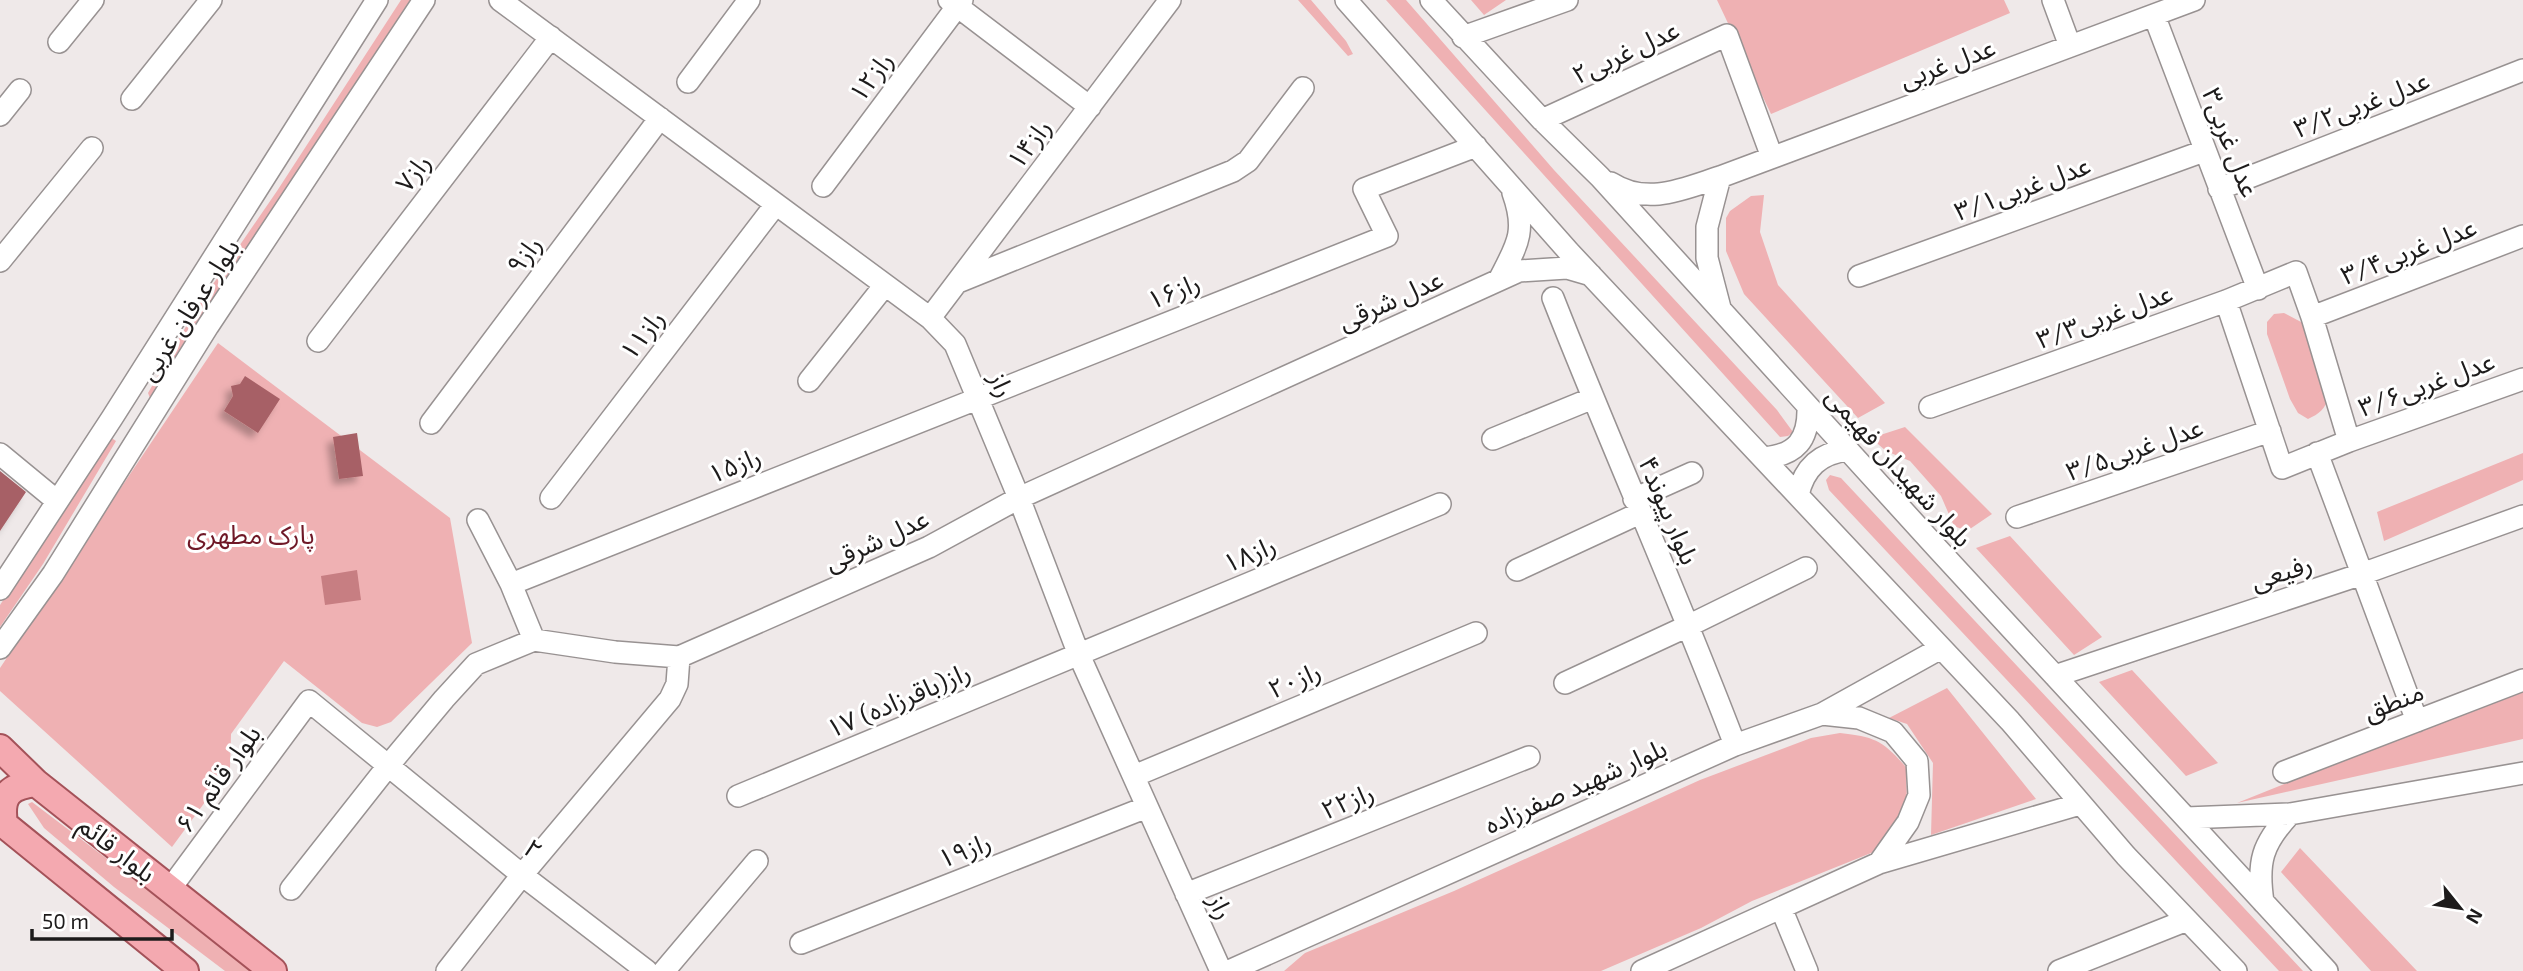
<svg xmlns="http://www.w3.org/2000/svg" width="2523" height="971" viewBox="0 0 2523 971" font-family="'Exo 2','Noto Sans Arabic',sans-serif">
  <defs>
    <filter id="shadow"><feDropShadow dx="-6" dy="6" stdDeviation="3.5" flood-color="#0004"/></filter>
  </defs>
  <rect width="100%" height="100%" fill="#efe9e9"/>
  <!-- green -->
  <path fill="#efb1b3" d="M401,0H415L152,403L148,393L196,309L277,191Z
    M1298,0H1311L1346,41L1353,54L1348,56Z
    M1386,0H1406L1554,170L1777,410L1793,432L1788,436L1780,437Z
    M1471,0H1506L1484,15Z
    M1717,0H2004L2010,13L1771,114Z
    M1764,195L1760,232L1778,285L1885,403L1858,418L1744,294L1726,251V218L1730,211L1751,196Z
    M2284,313L2303,323L2310,337L2329,397C2325,409 2319,414 2308,419L2298,413L2290,399L2267,334V322L2274,314Z
    M218,343L450,518L472,643L391,722L377,727L362,723L284,661L231,734L230,768L172,847L0,691V668Z
    M1905,427L1992,514L1967,531L1954,526L1941,496L1910,461L1886,451L1871,438Z
    M110,437L116,441L43,564L0,627V605Z
    M2523,453V480L2384,541L2377,512Z
    M1830,475L1841,478L2303,971H2279L1829,490L1826,480Z
    M2010,536L2102,637L2074,655L1976,548Z
    M2132,670L2218,763L2186,776L2099,682Z
    M1947,688L2036,799L1931,835L1933,763L1907,724L1889,718Z
    M2523,688V739L2237,803Z
    M1840,733C1875,737 1882,740 1906,767L1907,804L1881,849L1752,901L1701,928L1601,971H1284L1305,953L1454,891L1700,780L1811,738Z
    M32,802L255,971H225L114,887L44,828L28,804Z
    M2300,848L2417,971H2371L2281,872Z"/>
  <!-- water -->
  <path fill="#c77e82" d="M357,570L361,600L325,605L321,576Z"/>
  <!-- building -->
  <path fill="#a76166" filter="url(#shadow)" d="M245,376L280,399L258,433L224,411L233,396L231,386L240,384Z
    M357,433L363,476L339,479L333,437Z
    M0,471L26,492L0,531Z"/>
  <g fill="none" stroke-linecap="round" stroke-linejoin="round">
    <defs>
      <path id="minor" d="M500,0L930,318L955,344L1019,498L1079,655L1221,971
        M949,0L1090,107
        M1346,0L1569,252L2010,721L2126,856L2236,971
        M1431,0L1542,120L1600,177L1936,547L2327,971
        M2053,0L2070,46
        M2154,15L2258,289
        M1463,37L1567,0
        M59,42L93,0
        M688,82L749,0
        M132,99L211,0
        M0,115L20,90
        M1542,120L1727,35L1772,157
        M1720,177L1707,227V258L1720,308
        M1611,183C1647,206 1683,189 1720,177L2194,0
        M823,186L962,0
        M2219,189L2523,70
        M0,261L92,148
        M1859,276L2204,151
        M1499,280C1517,245 1527,232 1513,193
        M958,282L1233,171L1248,161L1303,88
        M1553,298C1612,448 1678,595 1735,745
        M2226,301L2282,468L2349,441L2523,379
        M2312,317L2523,236
        M930,318L1170,0
        M318,341L551,37
        M809,381L885,285
        M1930,407L2226,301L2296,272L2312,317L2349,441
        M431,423L660,118
        M1493,439L1593,398
        M2317,453L2417,721
        M0,454L57,501
        M1764,458C1796,455 1809,440 1808,407
        M1798,495C1804,468 1820,453 1848,450
        M551,498L776,204
        M1634,499L1692,473
        M2017,517L2270,431
        M478,520L511,584L534,640
        M1517,570L1640,513
        M511,584L1387,236L1364,189L1476,146
        M0,589L112,418L377,0
        M0,648L53,574L208,326L424,0
        M2055,676L2362,574L2523,516
        M1565,683L1690,625L1806,568
        M1822,714L1859,718L1893,732L1917,761L1919,795L1908,822L1879,863
        M2284,772L2523,680
        M1134,776L1476,633
        M738,796L1440,504
        M2186,818L2290,814L2523,773
        M170,889L309,701L522,875L647,971
        M291,889L388,766L444,699L476,664L534,640L615,652L679,657L929,547L1019,498L1519,271L1567,268L1591,275
        M1186,894L1529,757
        M2263,902C2257,862 2262,844 2290,814
        M1781,908L1807,971
        M801,943L1147,807
        M447,971L522,875L670,699L677,684L679,657
        M664,971L757,861
        M1229,971L1735,745L1822,714L1941,648
        M1642,971L1879,863L2080,804
        M2059,971L2187,920"/>
      <path id="major" d="M0,748L36,783L273,971
        M0,821L185,971
        M4,824C0,796 8,786 36,783"/>
    </defs>
    <!-- minor casing -->
    <use href="#minor" stroke="#989292" stroke-width="24"/>
    <!-- major casing -->
    <use href="#major" stroke="#a45259" stroke-width="30"/>
    <!-- minor -->
    <use href="#minor" stroke="#fff" stroke-width="21"/>
    <!-- major -->
    <use href="#major" stroke="#f4a9b0" stroke-width="26"/>
  </g>
  <g text-anchor="middle" dominant-baseline="central" stroke-width="6" stroke-linejoin="round" paint-order="stroke">
    <!-- street labels -->
    <g font-size="26" fill="#1d1b1b" stroke="#fff">
      <text transform="translate(1625 51) rotate(-25)">عدل غربی۲</text>
      <text transform="translate(1947 62) rotate(-20)">عدل غربی</text>
      <text transform="translate(870 76) rotate(-53)">راز۱۲</text>
      <text transform="translate(2361 103) rotate(-21)">عدل غربی۳/۲</text>
      <text transform="translate(2232 142) rotate(69)">عدل غربی۳</text>
      <text transform="translate(1028 143) rotate(-53)">راز۱۴</text>
      <text transform="translate(412 172) rotate(-53)">راز۷</text>
      <text transform="translate(2022 187) rotate(-20)">عدل غربی۳/۱</text>
      <text transform="translate(2408 250) rotate(-21)">عدل غربی۳/۴</text>
      <text transform="translate(523 254) rotate(-53)">راز۹</text>
      <text transform="translate(1173 290) rotate(-22)">راز۱۶</text>
      <text transform="translate(1390 299) rotate(-24)">عدل شرقی</text>
      <text transform="translate(188 309) rotate(-57)">بلوار عرفان غربی</text>
      <text transform="translate(2104 315) rotate(-20)">عدل غربی۳/۳</text>
      <text transform="translate(641 334) rotate(-52)">راز۱۱</text>
      <text transform="translate(2426 383) rotate(-20)">عدل غربی۳/۶</text>
      <text transform="translate(1003 384) rotate(67)">راز</text>
      <text transform="translate(2134 448) rotate(-19)">عدل غربی۳/۵</text>
      <text transform="translate(734 464) rotate(-22)">راز۱۵</text>
      <text transform="translate(1900 466) rotate(48)">بلوار شهیدان فهیمی</text>
      <text transform="translate(1670 510) rotate(67)">بلوار پیوند۴</text>
      <text transform="translate(876 539) rotate(-25)">عدل شرقی</text>
      <text transform="translate(1249 553) rotate(-23)">راز۱۸</text>
      <text transform="translate(2281 571) rotate(-18)">رفیعی</text>
      <text transform="translate(1294 679) rotate(-23)">راز۲۰</text>
      <text transform="translate(898 699) rotate(-23)">۱۷ راز(باقرزاده)</text>
      <text transform="translate(2393 700) rotate(-21)">منطق</text>
      <text transform="translate(217 778) rotate(-54)">بلوار قائم ۶۱</text>
      <text transform="translate(1575 785) rotate(-24)">بلوار شهید صفرزاده</text>
      <text transform="translate(1347 800) rotate(-22)">راز۲۲</text>
      <text transform="translate(118 848) rotate(38)">بلوار قائم</text>
      <text transform="translate(534 848) rotate(39)">۲</text>
      <text transform="translate(964 849) rotate(-21)">راز۱۹</text>
      <text transform="translate(1222 906) rotate(65)">راز</text>
    </g>
    <!-- park labels -->
    <g font-size="26" fill="#6f1827" stroke="#fff">
      <text x="251" y="533">پارک مطهری</text>
    </g>
  </g>
  <!-- north arrow -->
  <g transform="translate(2460 908) rotate(120)" stroke="#ffffff" stroke-width="5" paint-order="stroke">
  <path d="M0-5L12 26L0 18L-12 26Z" fill="#1d1b1b"/>
  <text y="-10" font-size="19" font-weight="bold" text-anchor="middle" fill="#1d1b1b">N</text>
  </g>
  <!-- scale -->
  <path d="M32 929v10h140v-10" fill="none" stroke="#1d1b1b" stroke-width="3.5"/>
  <text x="42" y="929" font-size="21" fill="#1d1b1b" stroke="#ffffff" stroke-width="5" paint-order="stroke">50 m</text>
</svg>
